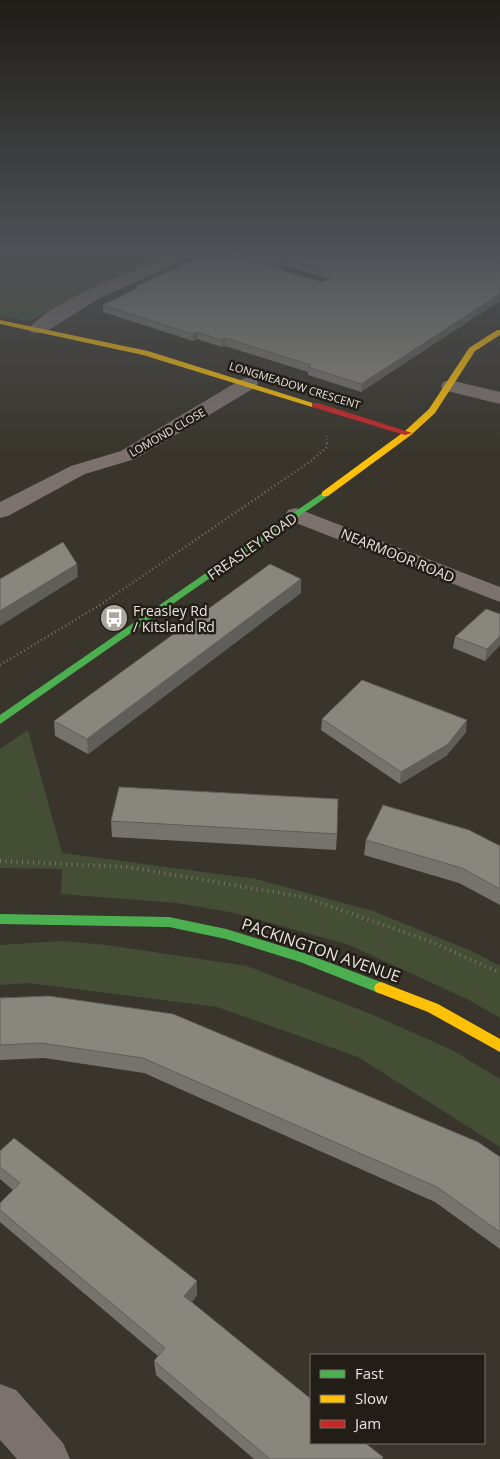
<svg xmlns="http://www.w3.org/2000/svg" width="500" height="1459" viewBox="0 0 500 1459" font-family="'Open Sans',sans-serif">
  <rect width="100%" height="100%" fill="#39352c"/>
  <!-- green -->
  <path fill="#434e35" d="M0,251H183L29,321L0,316Z
    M28,730L62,853L256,879L373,911L474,952L500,966V1018L469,1000L349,945L235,913L177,903L61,894L62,869L0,868V749Z
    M62,941L107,945L247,966L371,1014L452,1050L500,1079V1147L358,1057L217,1007L29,983L0,985V945Z"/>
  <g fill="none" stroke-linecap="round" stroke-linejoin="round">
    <!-- path-far2 -->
    <path stroke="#7a716d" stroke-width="2" stroke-dasharray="0.5 2.5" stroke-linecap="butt" d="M0,278L28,303
      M327,436V443"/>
    <!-- path-far1 -->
    <path stroke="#7a716d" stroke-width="2.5" stroke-dasharray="1 3" stroke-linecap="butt" d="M0,665L100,605L311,461L327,447V442"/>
    <!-- path -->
    <path stroke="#7a716d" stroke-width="4" stroke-dasharray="1 4.5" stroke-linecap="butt" d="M0,861L127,867L304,897L432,942L500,973"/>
    <!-- street -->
    <path fill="#7c716d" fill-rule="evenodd" d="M180,251H201L198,254L98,299L44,333H32L29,329C49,301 146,266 180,251Z
      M203,251H228L281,266L283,269L275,274L206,254Z
      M249,377L256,379L258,383L256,387L135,459L85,474L8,516L0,518V502L71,466L121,451L242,379Z
      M450,380L500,392V404L443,390L441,386L443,382Z
      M296,508L500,587V602L288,520L285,515L288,510Z
      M0,1384L16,1390L63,1443L70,1459H17L0,1440Z"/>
    <!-- fast -->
    <path fill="#4caf50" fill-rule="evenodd" d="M325,491L328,492V496L0,724V715Z
      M0,914L169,917L226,929L304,953L386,984L388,988L386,992L381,994L300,962L226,939L169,927L0,924Z"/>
    <!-- slow -->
    <path fill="#ffc107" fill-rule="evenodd" d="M0,320L148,351L319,405L312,407L143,355L0,324Z
      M497,330H500V335L475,351L435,413L411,435L328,496H322V492L405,431L429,409L469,348Z
      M381,982L438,1004L500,1039V1052L428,1012L376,992L374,988L376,984Z"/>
    <!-- jam -->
    <path fill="#c62828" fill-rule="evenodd" d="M312,403H318L412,433L405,435L312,407Z"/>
  </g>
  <!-- wall -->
  <path fill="#76736c" d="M239,251H487L361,392L308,375V372L225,346L222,347L197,339L193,341L103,312V305L135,289V287L323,282L329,279L240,253Z
    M301,593L88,754L55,736L54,721Z
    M500,614V645L485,661L453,648L455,637Z
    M322,719L466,732L446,756L400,784L321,730Z
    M111,821L337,834L336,850L112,837Z
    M366,840L500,846V905L459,883L364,855Z
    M0,998L500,1157V1249L435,1202L144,1073L44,1058L0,1060Z
    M0,1151L197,1295L192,1302L383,1459H254L156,1375L154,1361L158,1356L0,1222V1203L13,1190L0,1179Z"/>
  <!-- shaded-wall -->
  <path fill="#605e58" d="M500,294V301L361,392V384Z
    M197,332V339L193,341V334Z
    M225,338V346L222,347V340Z
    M77,564L78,577L0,626V611Z
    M301,579V593L88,754L87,739Z
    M500,636V645L485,661L487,649Z
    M467,720L466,732L446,756L400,784L401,772Z
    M197,1281V1295L185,1311L184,1296Z"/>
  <!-- building -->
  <path fill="#89867e" stroke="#605e58" d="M259,251H487L500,254V294L361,384L308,367L311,365L225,338L222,340L197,332L193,334L103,305L138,288L135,287L195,259H239L323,282L332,276L329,271Z
    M63,542L77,564L0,611V579Z
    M270,564L301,579L87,739L54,721Z
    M486,609L500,614V636L487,649L455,637Z
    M362,680L467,720L448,744L401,772L322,719Z
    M119,787L338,799L337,834L111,821Z
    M383,805L469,830L500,846V889L462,868L366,840Z
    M49,996L173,1014L478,1142L500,1157V1232L437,1187L143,1058L41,1043L0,1045V998Z
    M14,1138L197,1281L184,1296L311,1399V1443H365L383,1457L382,1459H270L154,1361L165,1348L0,1210V1203L20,1183L0,1167V1151Z"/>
  <!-- sky -->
  <linearGradient id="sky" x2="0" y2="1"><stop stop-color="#1f1d18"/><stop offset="0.55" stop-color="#4e5156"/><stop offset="1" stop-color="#4e5156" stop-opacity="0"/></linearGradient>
  <rect width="500" height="455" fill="url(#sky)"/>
  <!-- icons -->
  <defs>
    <symbol id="bus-disc" viewBox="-11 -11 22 22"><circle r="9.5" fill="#aba79e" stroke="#221e17"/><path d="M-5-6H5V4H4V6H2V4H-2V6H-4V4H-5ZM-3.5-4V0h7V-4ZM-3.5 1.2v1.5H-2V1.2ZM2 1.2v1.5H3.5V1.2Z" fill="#fff"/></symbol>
  </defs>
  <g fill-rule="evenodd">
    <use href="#bus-disc" x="98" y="602" width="32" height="32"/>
  </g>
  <g text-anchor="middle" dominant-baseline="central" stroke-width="5" stroke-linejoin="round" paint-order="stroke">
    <!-- far-street labels -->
    <g font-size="11" fill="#e9e4db" stroke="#221e17">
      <text transform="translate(295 385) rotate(17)">LONGMEADOW CRESCENT</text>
      <text transform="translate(167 432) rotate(-30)">LOMOND CLOSE</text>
    </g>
    <!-- street labels -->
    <g font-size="14" fill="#e9e4db" stroke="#221e17">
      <text transform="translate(252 546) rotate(-35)">FREASLEY ROAD</text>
      <text transform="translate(398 555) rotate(22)">NEARMOOR ROAD</text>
    </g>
    <!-- poi labels -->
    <g font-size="14" fill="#e9e4db" stroke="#221e17" text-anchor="start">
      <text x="133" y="610">Freasley Rd<tspan x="133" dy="16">/ Kitsland Rd</tspan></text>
    </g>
    <!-- near-street labels -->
    <g font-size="16" fill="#e9e4db" stroke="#221e17">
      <text transform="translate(321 950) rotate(19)">PACKINGTON AVENUE</text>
    </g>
  </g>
  <!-- legend -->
  <rect x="310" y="1354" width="175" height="90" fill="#221e17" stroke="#726d65"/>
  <rect x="320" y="1370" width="25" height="8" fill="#4caf50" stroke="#726d65"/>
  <text x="355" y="1379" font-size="15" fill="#e9e4db">Fast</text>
  <rect x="320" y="1395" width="25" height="8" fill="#ffc107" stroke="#726d65"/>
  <text x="355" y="1404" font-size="15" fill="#e9e4db">Slow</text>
  <rect x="320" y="1420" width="25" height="8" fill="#c62828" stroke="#726d65"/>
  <text x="355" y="1429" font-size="15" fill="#e9e4db">Jam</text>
</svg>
